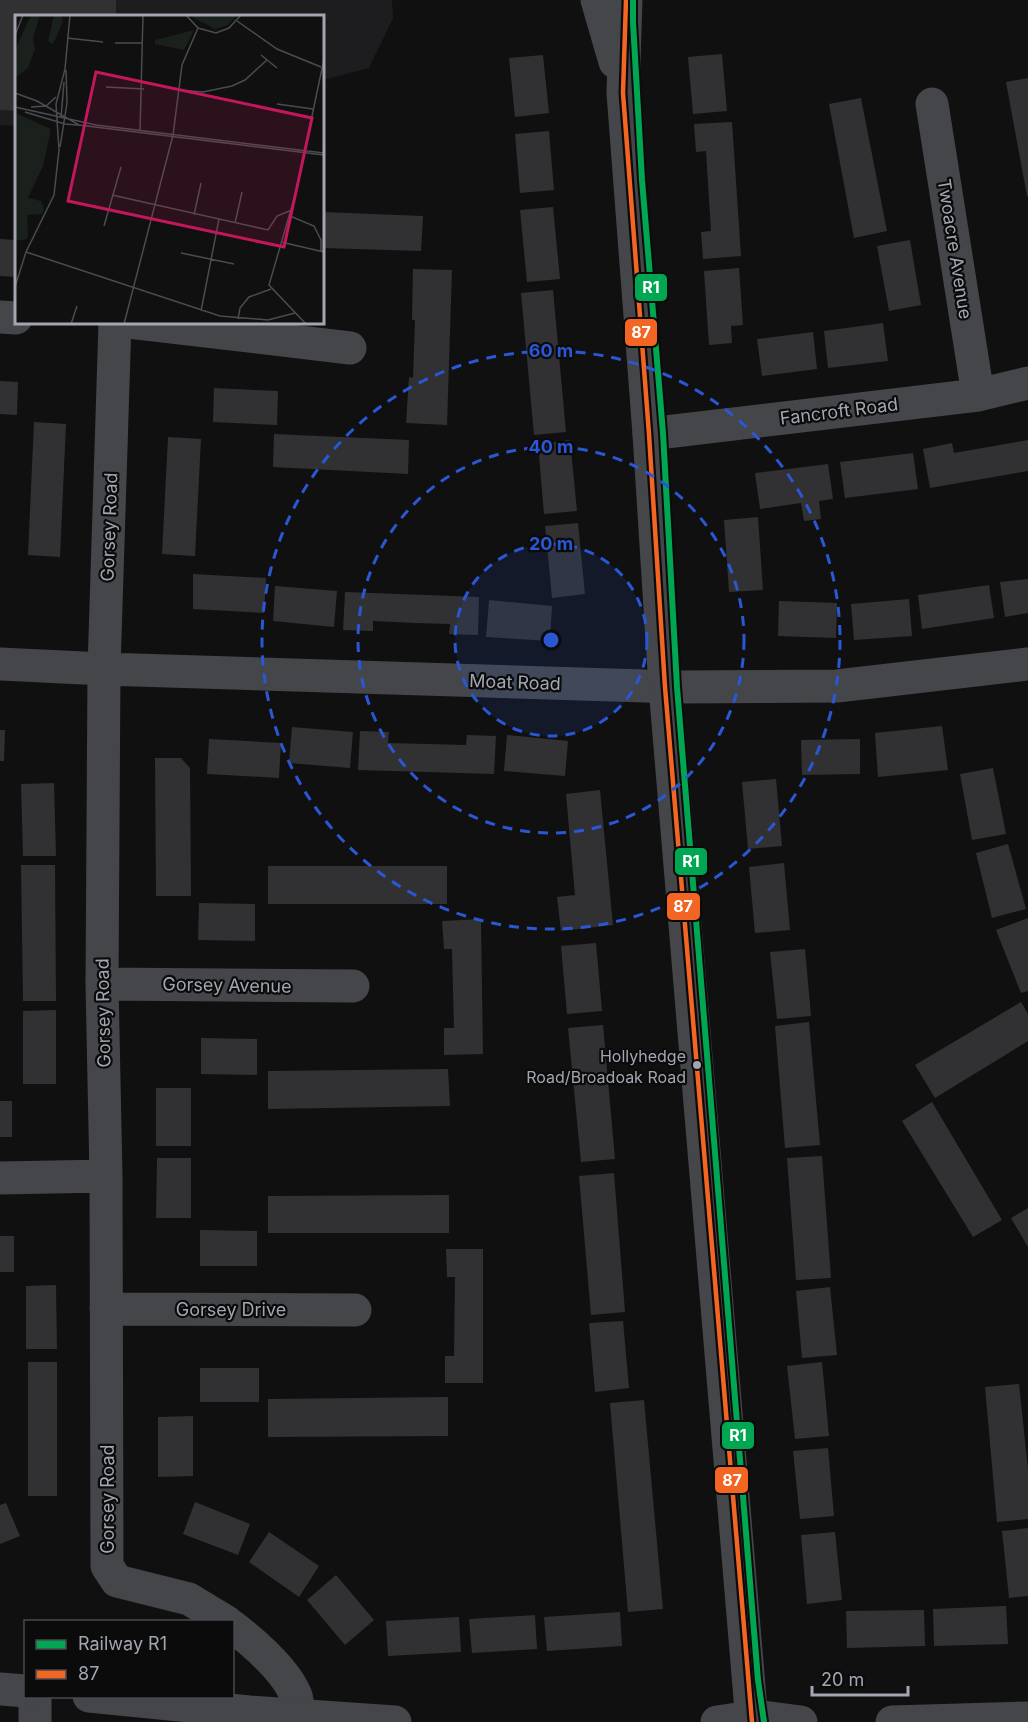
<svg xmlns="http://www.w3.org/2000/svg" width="1028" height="1722" viewBox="0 0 1028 1722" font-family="Inter,sans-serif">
  <rect width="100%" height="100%" fill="#101011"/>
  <!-- built -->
  <path fill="#1d1d1f" d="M0,0H392L393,18L369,68L323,80L322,16H16V126L0,125Z"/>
  <!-- building -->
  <path fill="#313133" d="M0,0H116V16H16V111L0,110Z
    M722,54L727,111L693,114L688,57Z
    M543,55L549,113L515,117L509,58Z
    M1028,78V196H1027L1006,82Z
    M861,98L887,231L854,238L829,104Z
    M732,122L741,256L703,259L701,232L711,231L706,151L696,152L694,124Z
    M549,131L554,190L520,193L515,134Z
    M553,207L560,279L527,282L520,210Z
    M322,212L423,216L421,251L322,248Z
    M0,239L16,240V277L0,276Z
    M910,240L921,305L889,311L877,246Z
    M739,268L743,325L731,326L732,343L709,345L704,271Z
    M413,269L452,270L447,425L406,423L409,377L413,378L415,320H412Z
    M553,290L566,432L534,435L521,293Z
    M883,323L888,361L828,368L824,331Z
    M813,332L817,369L762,376L757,339Z
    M0,381L18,382L17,415L0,414Z
    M214,388L278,391L277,425L213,422Z
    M34,422L66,424L60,557L28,555Z
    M274,434L409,440L408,474L273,467Z
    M168,437L201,439L195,556L162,554Z
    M570,440L577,511L544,514L538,444Z
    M1028,440V471L930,488L923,449L952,443L954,453Z
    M913,453L918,489L845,498L840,462Z
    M828,464L833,499L819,501L821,519L804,521L801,503L760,509L755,473Z
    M758,517L763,590L729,592L724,520Z
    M578,523L585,594L552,598L545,526Z
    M193,574L266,578L264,613L193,609Z
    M1028,579V613L1005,617L1000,582Z
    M989,585L994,618L922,629L918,595Z
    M275,586L337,591L334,627L273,621Z
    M345,592L479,597L478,635L449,634L450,624L415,623L373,621V631L343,630Z
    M909,599L912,636L854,640L851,604Z
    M489,600L552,606L550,641L486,637Z
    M779,601L837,603L836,638L778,636Z
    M942,726L948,770L878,777L875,733Z
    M292,727L353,732L350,768L289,763Z
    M0,730H5L4,761H0Z
    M360,731L389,732L388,743L466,745L467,735L496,736L494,774L358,770Z
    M507,735L568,741L565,776L504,771Z
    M209,739L281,743L279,778L207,774Z
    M860,739V774L802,775L801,740Z
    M155,758H181L190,768L191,896H156Z
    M993,768L1006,834L972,840L960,774Z
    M776,779L782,846L748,849L742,782Z
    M54,783L56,856H23L21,784Z
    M600,790L613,925L561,931L557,897L575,895L566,794Z
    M1008,844L1026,909L992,918L976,853Z
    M784,863L790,930L755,933L749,867Z
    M21,865H55L56,1001H23Z
    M268,866H447V904H268Z
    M199,903L255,904V941L198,940Z
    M1028,918V991L1021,993L996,930Z
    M481,919L483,1054L444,1055V1028H454L452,949H444L442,921Z
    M596,943L602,1011L567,1014L561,946Z
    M805,949L811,1016L777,1019L770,952Z
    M1021,1002L1028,1014V1041L935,1098L915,1065Z
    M56,1010V1084H23V1011Z
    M809,1022L820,1145L785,1148L775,1026Z
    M603,1025L615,1159L581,1162L568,1028Z
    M201,1038L257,1039V1075L201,1074Z
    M448,1069L450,1106L268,1109V1071Z
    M156,1088H191V1146H156Z
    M0,1101H12V1137H0Z
    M932,1102L1002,1220L973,1237L902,1121Z
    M822,1156L831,1278L796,1280L787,1158Z
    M157,1158H191V1218H156Z
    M614,1173L625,1312L591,1315L579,1176Z
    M449,1195V1233H268V1196Z
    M1028,1208V1247L1011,1218Z
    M200,1230L257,1231V1266H200Z
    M0,1236H14V1272H0Z
    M446,1249H483V1383H445V1356H454L455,1277H447Z
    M56,1285L57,1349H26V1286Z
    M830,1287L837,1355L802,1358L796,1291Z
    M623,1321L629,1388L595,1392L589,1323Z
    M28,1362H57V1496H28Z
    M822,1362L829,1436L795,1439L787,1366Z
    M200,1368H259V1402H200Z
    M1019,1384L1028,1469V1519L997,1522L985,1387Z
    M448,1397V1436L268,1437V1399Z
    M644,1400L663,1609L628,1612L610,1403Z
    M193,1416V1476L158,1477V1417Z
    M828,1448L834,1516L800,1519L793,1451Z
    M195,1502L250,1524L238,1555L183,1534Z
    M6,1503L20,1536L0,1544V1505Z
    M1028,1528V1596L1009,1598L1002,1531Z
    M269,1532L319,1566L299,1597L249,1562Z
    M835,1532L842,1600L807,1604L801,1535Z
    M336,1575L374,1620L345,1645L307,1600Z
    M1006,1606L1008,1644L934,1646L933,1609Z
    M924,1610L925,1646L847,1648L846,1611Z
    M620,1612L622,1646L547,1651L544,1617Z
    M535,1615L537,1649L472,1653L469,1619Z
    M459,1617L461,1652L388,1656L386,1621Z"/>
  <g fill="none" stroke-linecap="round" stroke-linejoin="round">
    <!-- minor -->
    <path stroke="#444649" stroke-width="33" d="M932,104L978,395
      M0,317L16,318
      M115,322L104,669L102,984L106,1176L107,1566L117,1581L189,1599L227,1622
      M129,322L350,348
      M649,434L978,395L1028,383
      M0,664L104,669L677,687L837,686L1028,664
      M102,984L353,986
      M0,1178L106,1176
      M106,1309L355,1310
      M232,1626C254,1643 286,1670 296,1696C298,1702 298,1709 298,1715
      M751,1717H763L801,1722
      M35,1722V1696
      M892,1722L1028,1718"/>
    <!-- tertiary -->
    <path stroke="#444649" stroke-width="33" d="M597,0L615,62
      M626,0L623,93L649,434L665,687L752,1722
      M0,1689L26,1691
      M89,1696L249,1712L395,1722
      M717,1722L751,1717"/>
    <defs>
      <path id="bus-1" d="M626,0L623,93L649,434L665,687L752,1722"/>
    </defs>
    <!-- bus-1 casing -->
    <use href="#bus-1" stroke="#0b0b0c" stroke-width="9"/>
    <!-- bus-1 -->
    <use href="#bus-1" stroke="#f26522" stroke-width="4.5"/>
    <defs>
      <path id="rail-1" d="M633,0V22L642,180L663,433L677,687L758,1680L764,1722"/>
    </defs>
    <!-- rail-1 casing -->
    <use href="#rail-1" stroke="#0b0b0c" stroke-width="10"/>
    <!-- rail-1 -->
    <use href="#rail-1" stroke="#00a651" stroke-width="6"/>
  </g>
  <!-- distance rings -->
  <circle cx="551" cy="640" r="96" fill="#2a57d4" fill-opacity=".12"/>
  <g fill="none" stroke="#2a57d4" stroke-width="3" stroke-dasharray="10 8">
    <circle cx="551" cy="640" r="96"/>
    <circle cx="551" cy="640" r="193"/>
    <circle cx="551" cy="640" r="289"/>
  </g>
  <!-- markers -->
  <circle fill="#a2a6b0" stroke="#0b0b0c" stroke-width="2" cx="697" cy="1065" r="5"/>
  <g text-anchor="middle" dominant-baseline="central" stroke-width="4.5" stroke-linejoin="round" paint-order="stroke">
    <!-- bus labels -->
    <g font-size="16" fill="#a2a6b0" stroke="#0b0b0c" text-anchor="end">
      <text x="686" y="1056">Hollyhedge<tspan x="686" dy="21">Road/Broadoak Road</tspan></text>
    </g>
    <!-- street labels -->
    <g font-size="18" fill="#a2a6b0" stroke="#0b0b0c">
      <text transform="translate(955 249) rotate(81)">Twoacre Avenue</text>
      <text transform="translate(839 411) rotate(-7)">Fancroft Road</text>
      <text transform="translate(109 527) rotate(-88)">Gorsey Road</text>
      <text transform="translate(515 682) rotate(2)">Moat Road</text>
      <text transform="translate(227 985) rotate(1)">Gorsey Avenue</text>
      <text transform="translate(103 1013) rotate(-91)">Gorsey Road</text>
      <text x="231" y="1309">Gorsey Drive</text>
      <text transform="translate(107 1499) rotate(-90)">Gorsey Road</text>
    </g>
  </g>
  <!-- overview -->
  <g transform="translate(15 15)">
    <rect width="309" height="309" fill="#101011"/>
    <path d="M16,0H25L18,23L20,34L13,53L0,63V35ZM39,0H47L48,7L38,29L33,26ZM174,0H222L213,10L200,14ZM179,15L169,35L140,29V25ZM0,98L36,114L28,151L13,183L26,186L29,194L27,199L12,200L13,218L12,224L6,225H0Z" fill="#1a201b"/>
    <path fill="none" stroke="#4a4c51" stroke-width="1.5" d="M171,0L183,13L201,18L214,13L226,0M222,6L262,34L306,52M0,20L8,0M52,23L88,27M100,28H128M246,40L262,53M91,72L129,74M164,75L188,77L217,71L230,65L252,45M0,78L22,86L64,110L309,140M262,89L298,94M0,92L81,110L309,138M16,92L31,91L41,82M10,97L50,109L74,111M46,103L49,67M125,116L128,0M45,132L52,88L51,55M97,180L253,215L262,201L277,195M179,200L186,168M275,201L299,211L306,225V236M220,208L227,177M89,211L106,152M266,227L309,237M11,237L205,301L253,305L280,298M166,238L219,249M0,272L11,237L39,180L44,135L41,89L50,54L55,0M186,296L204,204M223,304L225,293L234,282L256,274M56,309L62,291M109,309L158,120L167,50L183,13M291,309L254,270L281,177L309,44"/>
    <path fill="#c2185b" fill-opacity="0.15" stroke="#c2185b" stroke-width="3" d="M81,57L297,103L269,232L53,186Z"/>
    <rect width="309" height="309" fill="none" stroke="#a2a6b0" stroke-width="3"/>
  </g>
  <circle cx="551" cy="640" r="9" fill="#2a57d4" stroke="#0b0b0c" stroke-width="3"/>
  <g font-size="18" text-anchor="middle" font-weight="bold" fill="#2a57d4" stroke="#0b0b0c" stroke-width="4.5" stroke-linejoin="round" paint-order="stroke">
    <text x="551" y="357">60 m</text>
    <text x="551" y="453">40 m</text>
    <text x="551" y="550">20 m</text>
  </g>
  <g stroke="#0b0b0c" stroke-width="2">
    <rect x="634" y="273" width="34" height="29" rx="6" fill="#00a651"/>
    <rect x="624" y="318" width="34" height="29" rx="6" fill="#f26522"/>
    <rect x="674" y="847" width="34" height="29" rx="6" fill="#00a651"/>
    <rect x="666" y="892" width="35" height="29" rx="6" fill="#f26522"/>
    <rect x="721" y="1421" width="34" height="29" rx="6" fill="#00a651"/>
    <rect x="714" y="1466" width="35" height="28" rx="6" fill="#f26522"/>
  </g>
  <g font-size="16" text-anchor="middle" font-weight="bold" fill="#fff">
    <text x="651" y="293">R1</text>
    <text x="641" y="338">87</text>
    <text x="691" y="867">R1</text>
    <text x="683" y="912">87</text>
    <text x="738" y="1441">R1</text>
    <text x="732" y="1486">87</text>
  </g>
  <!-- legend -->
  <rect x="24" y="1620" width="210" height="78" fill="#0b0b0c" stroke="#47494e" stroke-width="1.5"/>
  <rect x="36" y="1640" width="30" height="9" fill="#00a651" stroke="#47494e" stroke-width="1.5"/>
  <text x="78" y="1650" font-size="18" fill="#a2a6b0">Railway R1</text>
  <rect x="36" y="1670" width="30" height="9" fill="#f26522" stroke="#47494e" stroke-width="1.5"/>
  <text x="78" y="1680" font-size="18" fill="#a2a6b0">87</text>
  <!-- scale -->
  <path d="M812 1686v9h96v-9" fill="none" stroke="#a2a6b0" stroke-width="3"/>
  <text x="821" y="1686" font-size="18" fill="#a2a6b0" stroke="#0b0b0c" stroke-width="4.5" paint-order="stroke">20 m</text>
</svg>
